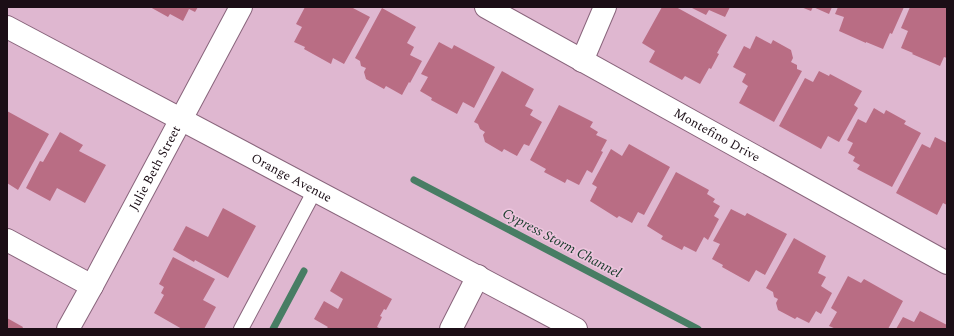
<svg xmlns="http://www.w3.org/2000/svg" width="954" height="336" viewBox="0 0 954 336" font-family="Spectral,serif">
  <rect width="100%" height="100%" fill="#dfb7d0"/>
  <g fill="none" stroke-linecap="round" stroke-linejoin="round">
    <!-- stream -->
    <path stroke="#487d64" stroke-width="7" d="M414,180L698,329
      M273,329L304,271"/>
  </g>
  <!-- building -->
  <path fill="#b96d84" d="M150,7H198L195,12L189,9L183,21L170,14L168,17Z
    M305,7H351L370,17L344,64L333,58L331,64L304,49L305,47L294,42L302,27L296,24Z
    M662,7H676L727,35L717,53L719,54L711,69L709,68L700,84L685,76L682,80L649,62L655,51L642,43Z
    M690,7H730L725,17L709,10L706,15Z
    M801,7H813L811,11Z
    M813,7H832L829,14Z
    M838,7H904L892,34L890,33L883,49L866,42V43L839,31L844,17L835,14Z
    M910,7H947V58L944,57L940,66L912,54L913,53L901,48L908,31L901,28Z
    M382,8L416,27L407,43L414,47L410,55L422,61L410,83L409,82L402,95L386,86L384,89L366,79L364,72L366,68L361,66L360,61L355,58Z
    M756,36L771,44L773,40L791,50L793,58L791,62L797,65V69L802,71L774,122L739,103L748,86L742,82L746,74L733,67L744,46L750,49Z
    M439,42L452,49L454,45L495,67L474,108L463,102L457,114L431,100L432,98L420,91L428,77L421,74Z
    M502,71L534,89L525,106L533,110L530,115L542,122L529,146L524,144L517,156L504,149L502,152L485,142L483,135L485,132L480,129L478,124L474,122Z
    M819,71L829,76L830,74L862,91L854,105L858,108L839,142L828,136L821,149L779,126L805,78L813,82Z
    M559,105L593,122L590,127L598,132L596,135L607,140L601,151L603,152L592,173L587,170L579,185L567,179L565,183L544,172L546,169L530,160Z
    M874,108L884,114L886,110L906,121L904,124L921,133L892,187L857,169L860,165L853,161L855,157L848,153L853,143L847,140L858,119L866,123Z
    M7,111L49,134L18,190L7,183Z
    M60,132L83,145L79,151L106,165L85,203L57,188L50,201L26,188L40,161L43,162Z
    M935,137L947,143V205L943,203L937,215L896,193L922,144L930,148Z
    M629,144L670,167L644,215L638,212L632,223L619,216L617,218L590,201L597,187L592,184L611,149L622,156Z
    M676,172L709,190L707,194L715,199L713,202L720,206L714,216L719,219L708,240L704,237L696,252L684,246L682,250L661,239L663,236L647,226Z
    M223,208L256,226L228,278L195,260L194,262L173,250L186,226L208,237Z
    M731,209L745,216L747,213L787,234L765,275L756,270L749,282L722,267L723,265L712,259L720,244L713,241Z
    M794,238L826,256L818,273L826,277L821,286L832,293L821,314L816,311L809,323L797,317L795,319L778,310L776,303L778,299L774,297L773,292L766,288Z
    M173,257L215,279L203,300L216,307L204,329H182L154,313L164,295L161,293L164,287L159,284Z
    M341,271L392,299L386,310L384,309L380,316L382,317L377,327L381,329H330L327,328L328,327L314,319L324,301L338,309L343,299L330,291Z
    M848,276L861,283L864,279L903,301L888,329H836L829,326L837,312L831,308Z
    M920,311L947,325V329H896L903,317L914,322Z
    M7,318L23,327L22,329H7Z"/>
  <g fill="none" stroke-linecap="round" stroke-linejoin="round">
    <defs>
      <path id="service" d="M241,329L315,190"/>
      <g id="minor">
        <path id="s1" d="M486,7L947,263"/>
        <path d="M582,61L605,7"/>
        <path d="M7,240L92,286"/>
        <path id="s2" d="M68,329L92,286L241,7"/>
        <path d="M451,329L478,276"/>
      </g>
      <g id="secondary">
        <path id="s3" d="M7,27L576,329"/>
      </g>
    </defs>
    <!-- service casing -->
    <use href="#service" stroke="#89657c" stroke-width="16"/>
    <!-- minor casing -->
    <use href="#minor" stroke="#89657c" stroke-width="24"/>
    <!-- secondary casing -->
    <use href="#secondary" stroke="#89657c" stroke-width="24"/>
    <!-- service -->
    <use href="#service" stroke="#fff" stroke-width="14"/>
    <!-- minor -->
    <use href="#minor" stroke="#fff" stroke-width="22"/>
    <!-- secondary -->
    <use href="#secondary" stroke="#fff" stroke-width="22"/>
  </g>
  <g text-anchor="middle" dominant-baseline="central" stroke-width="3.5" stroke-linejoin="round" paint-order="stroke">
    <!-- street labels -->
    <g font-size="13" fill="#1b0e16" stroke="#ecc4dd">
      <text stroke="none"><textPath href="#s1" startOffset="264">Montefino Drive</textPath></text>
      <text stroke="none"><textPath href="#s2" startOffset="183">Julie Beth Street</textPath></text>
      <text stroke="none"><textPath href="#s3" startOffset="322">Orange Avenue</textPath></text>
    </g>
    <!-- water labels -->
    <g font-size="14" font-style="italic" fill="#173a2a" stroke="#ecc4dd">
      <text transform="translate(562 243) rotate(28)">Cypress Storm Channel</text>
    </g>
  </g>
  <!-- border -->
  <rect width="954" height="336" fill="none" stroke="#1b0e16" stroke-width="16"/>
</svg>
